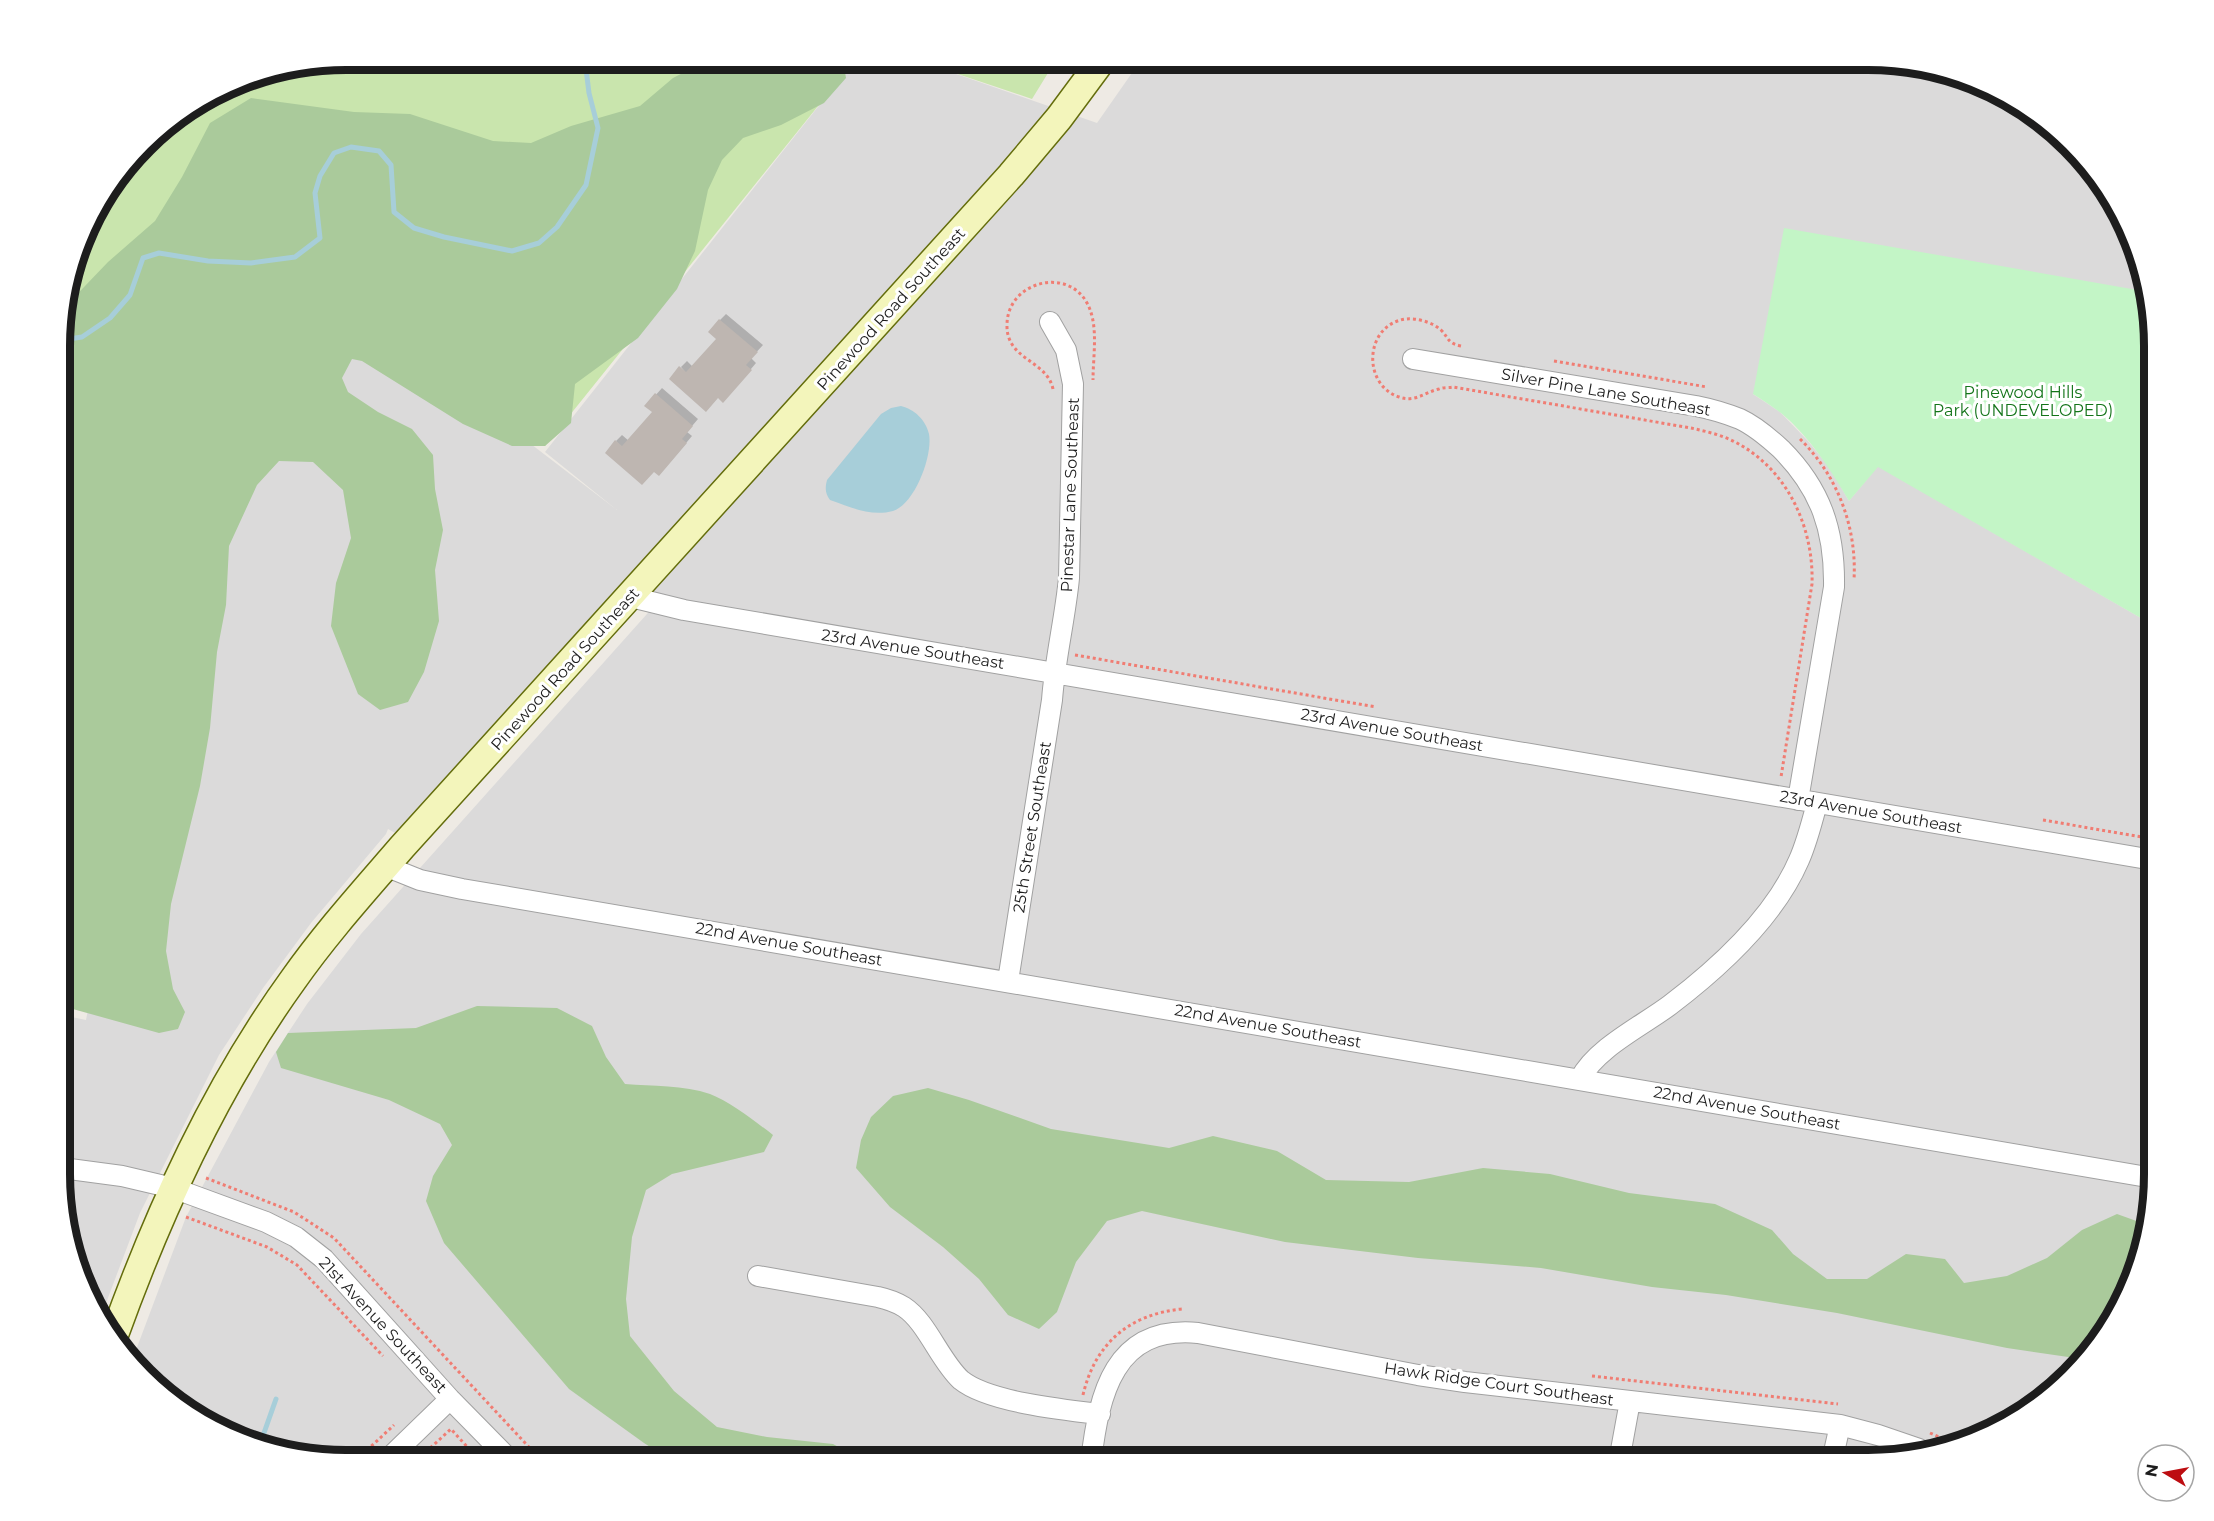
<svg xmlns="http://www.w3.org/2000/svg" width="2214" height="1521" viewBox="0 0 2214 1521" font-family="Montserrat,sans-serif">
  <rect width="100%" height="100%" fill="#eeeae4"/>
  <!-- residential -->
  <path fill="#dbdada" d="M855,60H916L1097,123L1141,60L1886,61L1960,75L2042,119L2124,219L2144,291L1753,394L1780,412L1808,441L1830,468L1849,501L1878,466L2153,625V1193L2139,1267L2095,1349L1995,1431L1868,1461L328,1460L254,1446L172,1402L133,1358L186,1217L269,1062L307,1004L361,934L655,605L631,597L397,834L388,829L386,834L311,923L263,988L219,1055L140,1213L100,1319L62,1212V1015L86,1020L225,309L297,265L617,510L545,452Z"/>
  <!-- grass -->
  <path fill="#c9e5ad" d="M347,60H855L545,446L297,265L62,957V309L90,219L157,131L237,82Z
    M916,60H1056L1032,99Z"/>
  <!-- forest -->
  <path fill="#aaca9b" d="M708,60H843L846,78L824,103L781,125L743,138L722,160L708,190L695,251L677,289L638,338L575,384L571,423L545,446H512L463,424L362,361L352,359L342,378L348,392L378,412L412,429L433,455L435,489L443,530L435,570L439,621L424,672L408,702L380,710L358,694L331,626L336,583L351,538L343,490L313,462L279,461L257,485L229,546L226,605L217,652L210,728L200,786L171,904L166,951L173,989L185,1012L178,1029L159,1033L62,1006V310L108,262L155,221L182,177L210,123L251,98L354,112L410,114L493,141L531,143L571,126L640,106L673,78Z
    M477,1006L557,1008L592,1026L606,1057L625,1084C652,1086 684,1085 710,1094C729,1101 756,1122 773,1135L764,1152L672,1174L646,1190L632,1237L626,1299L630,1336L674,1391L717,1427L767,1437L833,1444L864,1461H672L644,1443L569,1389L444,1243L426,1201L433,1176L452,1145L440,1124L389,1100L281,1068L276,1052L288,1033L416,1028Z
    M928,1088L969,1100L1051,1129L1169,1148L1213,1136L1277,1151L1326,1180L1409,1182L1483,1168L1550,1174L1629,1193L1715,1204L1772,1230L1793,1254L1827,1279H1867L1906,1254L1945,1259L1964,1283L2007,1276L2047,1258L2082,1230L2117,1214L2142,1223L2144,1242L2139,1267L2095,1349L2082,1359L2007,1348L1837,1313L1726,1295L1652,1287L1541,1268L1418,1258L1285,1242L1142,1211L1107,1221L1076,1262L1057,1312L1039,1329L1008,1315L979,1279L943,1247L890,1207L856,1168L861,1140L871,1117L893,1096Z"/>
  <!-- park -->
  <path fill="#c3f5c6" d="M1784,228L2143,291L2153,328V625L1878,467L1849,501C1830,469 1810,437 1781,413C1772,406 1762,400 1753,394Z"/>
  <!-- water -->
  <path fill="#a7ced9" d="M901,406C914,409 926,420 929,434C933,455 915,504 893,511C871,517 850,507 830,500C825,493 825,488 827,480L881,414L891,408Z"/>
  <!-- shadow -->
  <path fill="#0003" d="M726,314L763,345L751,358L756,363L729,395L718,397L712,404L681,367L687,361L693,367L718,338L720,320Z
    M662,388L698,419L687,432L692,436L665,468L654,470L648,477L616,441L622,435L629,441L654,412L646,406Z"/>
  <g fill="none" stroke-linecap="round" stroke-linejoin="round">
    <!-- stream -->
    <path stroke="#a7ced9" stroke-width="5" d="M62,340L82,337L110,318L130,295L143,258L159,253L208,261L251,263L295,257L320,238L315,193L320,176L334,153L351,147L379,151L391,165L394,212L414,228L444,237L512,251L539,243L557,227L586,185L598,128L589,93L586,69L592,60
      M259,1447L276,1399"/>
  </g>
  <!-- building -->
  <path fill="#beb6b1" d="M719,319L758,352L746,365L752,370L723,403L718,398L706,412L669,379L679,366L686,372L716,339L708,332Z
    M655,393L693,426L682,439L687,443L659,476L654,472L642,485L605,453L615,440L622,446L652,412L644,406Z"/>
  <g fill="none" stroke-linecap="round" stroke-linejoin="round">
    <defs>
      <path id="street" d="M1413,359L1696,406C1711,409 1725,413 1740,419C1755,426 1769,438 1781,449C1821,489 1835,531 1834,587L1798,800
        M631,597L684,610L2153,860
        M385,866L420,880L462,889L2153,1178
        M1008,981L1052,700C1055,659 1065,619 1069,578L1073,384L1066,350L1050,322
        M1580,1079C1596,1048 1642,1026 1670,1005C1720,967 1774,918 1799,860C1807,842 1812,822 1817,803
        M62,1168L122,1176L173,1188L266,1222L296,1237L324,1259L450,1399L510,1460
        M758,1276L878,1297C887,1299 896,1302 904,1307C927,1322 940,1361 961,1380C988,1402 1064,1410 1100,1414
        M387,1460L450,1399
        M1091,1461C1099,1394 1114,1325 1198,1333L1418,1375L1465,1382L1840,1425L1878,1435L1919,1449
        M1619,1461L1630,1401
        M1832,1461L1840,1425"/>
      <path id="secondary" d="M114,1336C159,1211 215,1088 293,980C326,933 365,890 402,847L1011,175L1059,118L1102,60"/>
    </defs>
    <!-- street casing -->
    <use href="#street" stroke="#a1a1a1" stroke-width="22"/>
    <!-- secondary casing -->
    <use href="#secondary" stroke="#646d0c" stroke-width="30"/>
    <!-- path -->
    <path stroke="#f07d73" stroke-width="3" stroke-dasharray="3 3" stroke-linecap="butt" d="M1461,346C1447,343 1449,338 1441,330C1432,322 1417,318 1406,319C1365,324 1361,384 1399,397C1415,403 1425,392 1439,389C1443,387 1449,388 1453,387L1691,428C1704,431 1718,434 1731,440C1786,466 1814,526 1812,584L1781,777
      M1554,361L1707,387
      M1053,389C1047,360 1006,360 1007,325C1007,282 1067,266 1087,303C1099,325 1093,355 1093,380
      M1800,439C1838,476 1857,528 1854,580
      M1075,655L1376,707
      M2043,820L2153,839
      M206,1178L294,1212L334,1238L541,1460
      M186,1217L267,1247L297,1265L383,1356
      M1592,1376L1838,1404
      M1083,1395C1095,1343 1130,1314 1182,1309
      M1930,1433L1950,1442
      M1856,1451L1880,1458
      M360,1460L364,1453L394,1425
      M417,1460L451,1429L479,1460"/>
    <!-- street -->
    <use href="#street" stroke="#fff" stroke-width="20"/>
    <!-- secondary -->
    <use href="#secondary" stroke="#f3f5bb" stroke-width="27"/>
  </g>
  <g text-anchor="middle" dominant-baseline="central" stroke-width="6" stroke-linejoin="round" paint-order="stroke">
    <!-- street labels -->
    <g font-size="16" fill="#1d1d1d" stroke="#fff">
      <text transform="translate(891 309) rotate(-48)">Pinewood Road Southeast</text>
      <text transform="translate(1606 392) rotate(10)">Silver Pine Lane Southeast</text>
      <text transform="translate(1070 495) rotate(-88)">Pinestar Lane Southeast</text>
      <text transform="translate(913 649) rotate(9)">23rd Avenue Southeast</text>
      <text transform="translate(565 669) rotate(-48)">Pinewood Road Southeast</text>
      <text transform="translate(1392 730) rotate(10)">23rd Avenue Southeast</text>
      <text transform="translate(1871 812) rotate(10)">23rd Avenue Southeast</text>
      <text transform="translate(1032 827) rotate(-81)">25th Street Southeast</text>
      <text transform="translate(789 944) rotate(10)">22nd Avenue Southeast</text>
      <text transform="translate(1268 1026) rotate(10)">22nd Avenue Southeast</text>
      <text transform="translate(1747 1108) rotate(10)">22nd Avenue Southeast</text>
      <text transform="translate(383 1325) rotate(47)">21st Avenue Southeast</text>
      <text transform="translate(1499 1384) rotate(8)">Hawk Ridge Court Southeast</text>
    </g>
    <!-- park labels -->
    <g font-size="16" fill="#137419" stroke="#fff">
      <text x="2023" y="392">Pinewood Hills<tspan x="2023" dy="18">Park (UNDEVELOPED)</tspan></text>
    </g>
  </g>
  <!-- crop -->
  <path d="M0 0H2214V1521H0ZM346 70H1868A276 276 0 0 1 2144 346V1174A276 276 0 0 1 1868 1450H346A276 276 0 0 1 70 1174V346A276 276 0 0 1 346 70Z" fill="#fff" fill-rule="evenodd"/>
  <path fill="none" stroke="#1d1d1d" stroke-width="8" d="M346 70H1868A276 276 0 0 1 2144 346V1174A276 276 0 0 1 1868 1450H346A276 276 0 0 1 70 1174V346A276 276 0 0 1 346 70Z"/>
  <!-- north arrow -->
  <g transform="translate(2166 1473) rotate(280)"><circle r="28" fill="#ffffff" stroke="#a5a5a5" stroke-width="1.5"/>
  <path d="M0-4.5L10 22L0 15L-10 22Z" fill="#bd0d11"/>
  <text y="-9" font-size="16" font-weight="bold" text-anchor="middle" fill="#1d1d1d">N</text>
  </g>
</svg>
